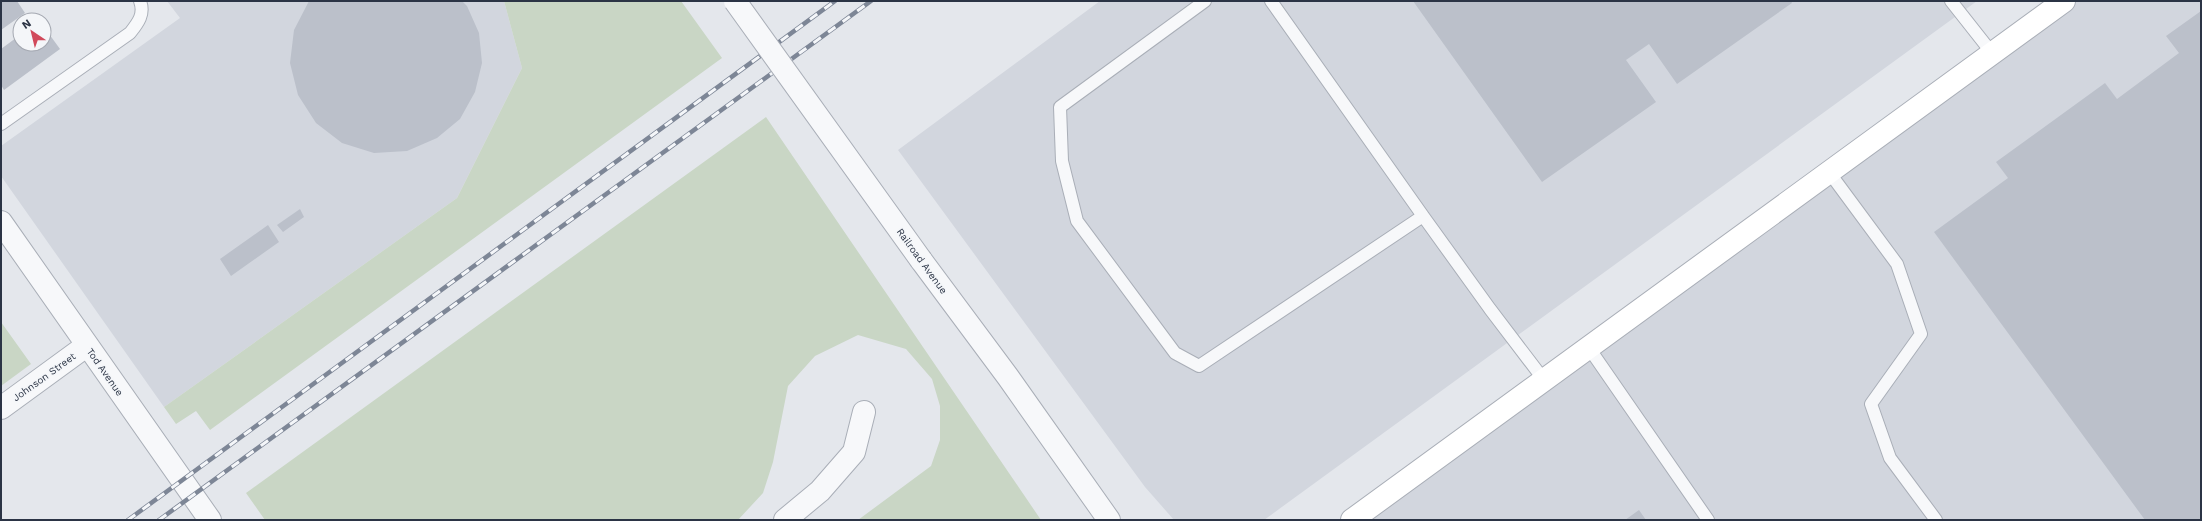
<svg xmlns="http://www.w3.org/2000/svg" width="2202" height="521" viewBox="0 0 2202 521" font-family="'Work Sans',sans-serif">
  <rect width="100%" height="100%" fill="#e4e7ec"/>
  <!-- built -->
  <path fill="#d2d6de" d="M167,1H504L522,68L457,198L164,407L1,176V146L180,18Z
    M1100,1H1977L1264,520H1174L1145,487L898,150Z
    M2064,1H2201V520H1352Z"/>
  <!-- green -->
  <path fill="#c9d6c5" d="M504,1H681L722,58L210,430L196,411L176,424L164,407L457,198L522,68Z
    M766,117L1041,520H858L931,466L940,440V406L932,379L906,349L858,335L815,356L788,386L773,462L763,493L738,520H265L246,493Z
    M1,322L31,364L1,386Z"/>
  <!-- building -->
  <path fill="#bbc0ca" d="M1,1H17L25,13L1,30Z
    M309,1H462L467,6L479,33L482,63L475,92L460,119L437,138L407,151L374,153L342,143L316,123L298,95L290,63L294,30Z
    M1413,1H1791L1792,3L1677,84L1649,44L1626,60L1656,102L1542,182Z
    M2201,11V520H2145L1934,232L2008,178L1996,162L2105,83L2117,99L2179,53L2166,36Z
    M44,27L60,49L4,90L1,85V49L20,35V44H44Z
    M300,209L304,217L283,232L277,225Z
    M268,225L279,242L231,276L220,259Z
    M1639,510L1646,520H1625Z"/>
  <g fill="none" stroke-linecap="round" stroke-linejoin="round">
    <defs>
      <path id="service" d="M1205,1L1060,107L1062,161L1077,221L1175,353L1199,366L1423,216L1271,1
        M1951,1L1992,53
        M1,124L130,33C138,23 145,14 140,1
        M1829,172L1897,264L1921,334L1871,404L1890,458L1936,520
        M1423,216L1490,309L1544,380
        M1589,348L1708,520"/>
      <path id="minor" d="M1,222L210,520
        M1,408L86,346
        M785,520L820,491L854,452L864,412"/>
      <path id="tertiary" d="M921,260L1008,377L1109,520"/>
      <path id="secondary" d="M1352,520L2064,1"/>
    </defs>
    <!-- service casing -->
    <use href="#service" stroke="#a9aeb7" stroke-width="14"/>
    <!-- minor casing -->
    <use href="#minor" stroke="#a9aeb7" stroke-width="24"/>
    <!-- tertiary casing -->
    <use href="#tertiary" stroke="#a9aeb7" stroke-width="24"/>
    <!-- secondary casing -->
    <use href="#secondary" stroke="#a9aeb7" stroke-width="24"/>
    <!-- service -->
    <use href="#service" stroke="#f7f8fa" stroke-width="12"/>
    <!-- minor -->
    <use href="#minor" stroke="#f7f8fa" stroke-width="22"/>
    <!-- tertiary -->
    <use href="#tertiary" stroke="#f7f8fa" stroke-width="22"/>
    <!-- secondary -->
    <use href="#secondary" stroke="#fff" stroke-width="22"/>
    <defs>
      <path id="rail" d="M128,520L835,1
        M159,520L871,1"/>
    </defs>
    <!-- rail casing -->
    <use href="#rail" stroke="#7d8696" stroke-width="4.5"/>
    <!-- rail -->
    <use href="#rail" stroke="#f4f6f9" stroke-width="3" stroke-dasharray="9" stroke-linecap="butt"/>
    <defs>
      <path id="tertiary-bridge" d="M735,1L921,260"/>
    </defs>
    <!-- tertiary-bridge casing -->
    <use href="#tertiary-bridge" stroke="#a9aeb7" stroke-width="24" stroke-linecap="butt"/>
    <!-- tertiary-bridge -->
    <use href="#tertiary-bridge" stroke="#f7f8fa" stroke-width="22"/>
  </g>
  <g text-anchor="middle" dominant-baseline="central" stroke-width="3" stroke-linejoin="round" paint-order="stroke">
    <!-- street labels -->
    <g font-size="10" fill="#2b3445" stroke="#f4f6f9">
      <text transform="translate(922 261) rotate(54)">Railroad Avenue</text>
      <text transform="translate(105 372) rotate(55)">Tod Avenue</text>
      <text transform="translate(44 377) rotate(-36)">Johnson Street</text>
    </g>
  </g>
  <!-- border -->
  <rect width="2202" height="521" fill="none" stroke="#2b3445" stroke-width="4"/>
  <!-- north arrow -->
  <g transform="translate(32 32) rotate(325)"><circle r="19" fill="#f4f6f9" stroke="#a4a8b1"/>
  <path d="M0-3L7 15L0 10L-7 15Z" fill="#d1495b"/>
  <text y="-6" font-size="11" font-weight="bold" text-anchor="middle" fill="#2b3445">N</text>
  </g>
</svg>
